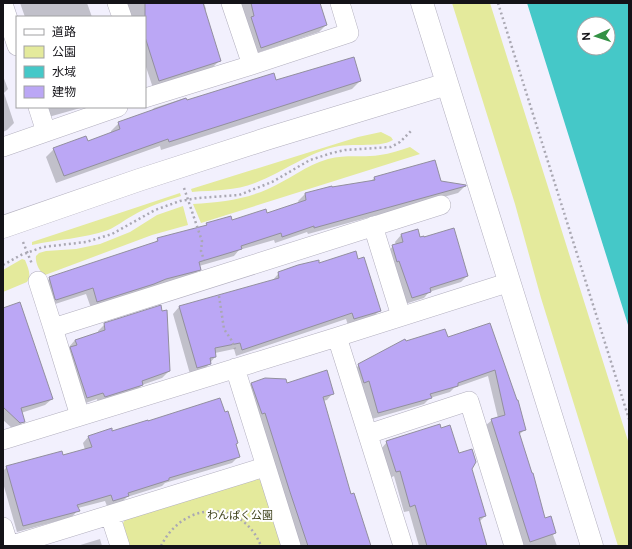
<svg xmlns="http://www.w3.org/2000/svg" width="632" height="549" viewBox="0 0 632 549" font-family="'Public Sans','Noto Sans JP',sans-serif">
  <rect width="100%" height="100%" fill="#f2f0fd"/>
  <!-- green -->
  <path fill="#e4ea9c" d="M452,3H490L629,444V546H618L541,298L515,204Z
    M381,132L391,137L393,140C380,148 355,143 339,146C308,152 284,172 255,183C236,191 213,190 192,192L191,189L358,137Z
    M410,147L420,154L201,223L193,204C220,202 243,200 268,189C289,180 306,165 328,159C347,154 362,158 380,155C390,154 400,150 410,147Z
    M180,193L181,196C164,201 147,207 132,216C124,220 116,227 108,230C83,239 57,239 32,245V242Z
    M183,206L188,225L152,235L45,275C39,272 35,262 36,256L39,253L46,251L76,249L100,244L130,232L157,215Z
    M22,259L25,260C28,268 32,275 27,282L3,292V270Z
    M254,477L262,481L283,546H129L123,523L126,518Z"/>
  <!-- water -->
  <path fill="#45c8c8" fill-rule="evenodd" d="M527,3H629V328ZM584,24H608V48H584Z"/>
  <!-- shadow -->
  <path fill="#0003" d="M20,3H87L92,17H25Z
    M121,3H204L206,9L205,11L219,61L213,67L153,88L145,64V17H126Z
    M238,3H319L326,25L319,32L254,54Z
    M3,76L8,89L4,93L14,123L7,130L3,132Z
    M275,81H360L352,89L161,150L160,146L56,183L46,157L54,149L87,142L111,133V131L119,123L151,111L154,108L185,98L186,101Z
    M42,107H84L45,118Z
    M374,178L440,182L465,186L458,193L308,234L307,232L275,243L274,240L239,250L234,256L199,266L200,269L193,276L91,308L86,294L49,306L43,285L50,278L153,244L158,239L204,227L207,224L267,215L299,203L298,201L305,194L331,187V188L371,181Z
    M417,230L419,238L467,276L461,282L429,292L424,298L405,304L387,253L393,246L396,245L395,242L401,235Z
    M318,264L380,310L373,317L348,325L346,319L236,356L234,349L215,353V357L203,371L190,374L173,314L179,307L272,281L279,273Z
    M3,309L52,399L45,405L21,413L24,421L17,428L13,429L3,420Z
    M105,324L169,371L162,378L142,385L136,391L98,403L97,399L80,405L69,347L75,340L98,333V331Z
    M490,324L525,429L519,435L544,520L555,533L553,535L557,546H522L485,426L492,420L498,418L488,376L454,388L450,392L430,398L424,404L372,419L352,372L359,365L405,342L447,339Z
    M252,384H287L333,393L327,400L323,401L350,496L370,546H300L245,390Z
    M441,429L458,454L471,468L485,516L479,522L486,546H419L409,511L404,512L394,476L390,478L381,449L387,442Z
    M112,432L235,444L239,456L232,463L165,483L162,486L127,497L122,502L107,506L105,501L78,508V510L72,517L17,532L3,483V471L7,467L62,456L85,450L83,443L89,436Z
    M100,539L102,546H77Z"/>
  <!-- building -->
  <path fill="#bba7f5" stroke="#928f9e" d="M145,3H203L221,61L159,81L145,37Z
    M251,3H320L327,25L261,48L251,17L254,16Z
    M354,57L361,81L169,142L168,139L64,176L53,148L86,136L88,141L120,129L118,122L186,98L187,100L274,73L276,80Z
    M435,160L441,181L466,185V186L314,228V226L282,237L281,233L241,246L242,249L199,262L201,270L166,279L154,284L97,302L93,288L56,300L55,299L49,277L158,241L157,238L207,225L206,223L231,216L232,220L266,209L267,213L306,200L305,193L332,186V187L375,180L374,177Z
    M454,228L468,276L430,288L431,292L412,298L399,261L397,262L392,245L403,242L401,234L418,229L420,237L424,236V237Z
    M356,251L358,259L364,257L381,311L354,319L352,313L242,350L240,343L215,348L216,357L210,358L211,364L197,368L179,306L279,278L278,272L298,265L319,260V263Z
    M20,302L53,399L21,408L25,422L20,423L3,407V308Z
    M161,305L162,311L167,310L170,371L142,381L143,385L105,397L103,393L87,398L70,347L77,345L75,340L105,330L104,323Z
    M490,323L517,400H518L526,430L519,432L532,473H533L545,518L551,516L556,533L530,542L491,419L505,415L495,370L458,383V386L430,394L432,398L378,413L369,381L364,383L358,364L405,339L406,341L445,329L448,337Z
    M327,370L334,394L323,397L351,494L354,493L371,546H308L289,489L265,413L262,414L251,383L265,378L286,379L287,383Z
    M220,398L225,412L228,411L238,443L236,444L240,457L169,478V480L128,493L129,496L113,501L111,495L77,505L80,511L23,526L6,466L62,451L63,455L92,447L88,436L112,428V431L148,420V421Z
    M440,424L441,428L450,425L459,453L472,449L476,462L472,469L486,516L479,518L487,546H427L415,505L410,507L400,471L396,472L386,441Z"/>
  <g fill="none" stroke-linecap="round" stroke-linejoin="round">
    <defs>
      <path id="minor" d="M117,3L122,17
        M231,3L252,65
        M3,4L17,46
        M145,98L252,65L349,33L340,3
        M38,107L46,132
        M3,147L118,107
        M373,226L401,316
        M38,281L53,328
        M337,337L403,546
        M235,368L291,546
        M80,416L53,328L441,205
        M368,434L469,401L514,546
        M3,440L337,337L510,282
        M110,515L120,546
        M3,527L9,546
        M9,546L265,467"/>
      <path id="tertiary" d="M422,3L592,546
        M3,227L139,180L266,139L447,84"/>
    </defs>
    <!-- minor casing -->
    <use href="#minor" stroke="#b2afbe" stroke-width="20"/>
    <!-- tertiary casing -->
    <use href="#tertiary" stroke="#b2afbe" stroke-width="23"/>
    <!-- path -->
    <path stroke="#aaa8b3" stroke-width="2.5" stroke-dasharray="2 3" stroke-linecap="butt" d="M498,3L629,419
      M184,188L202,241L201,251L204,260
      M23,242L32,264
      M3,265L21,255L43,247L86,242L112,234L155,210L180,201L198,198L239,195L272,182L310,160L332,153L345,150L391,147L400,142L412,130
      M219,296L224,329L232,341L235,349
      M161,546C183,501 242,498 261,546"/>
    <!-- minor -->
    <use href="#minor" stroke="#fff" stroke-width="19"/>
    <!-- tertiary -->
    <use href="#tertiary" stroke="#fff" stroke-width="22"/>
  </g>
  <g text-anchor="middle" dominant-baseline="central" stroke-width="4" stroke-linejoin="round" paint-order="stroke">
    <!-- park labels -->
    <g font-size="11" fill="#3f421c" stroke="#fff">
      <text x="240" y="515">わんぱく公園</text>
    </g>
  </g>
  <!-- border -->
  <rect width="632" height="549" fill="none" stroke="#141318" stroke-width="8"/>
  <!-- legend -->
  <rect x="16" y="16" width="130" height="92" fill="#ffffff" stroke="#a1a1a3"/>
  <rect x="24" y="29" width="20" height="6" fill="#ffffff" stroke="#a1a1a3"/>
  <text x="52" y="36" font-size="12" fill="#141318">道路</text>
  <rect x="24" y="46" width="20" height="12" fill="#e4ea9c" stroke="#a1a1a3"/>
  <text x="52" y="56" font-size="12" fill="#141318">公園</text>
  <rect x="24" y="66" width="20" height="12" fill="#45c8c8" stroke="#a1a1a3"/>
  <text x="52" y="76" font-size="12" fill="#141318">水域</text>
  <rect x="24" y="86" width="20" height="12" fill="#bba7f5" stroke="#a1a1a3"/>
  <text x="52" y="96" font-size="12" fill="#141318">建物</text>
  <!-- north arrow -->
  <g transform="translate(596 36) rotate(267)"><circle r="19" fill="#ffffff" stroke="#a1a1a3"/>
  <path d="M0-3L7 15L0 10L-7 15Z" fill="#349245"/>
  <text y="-6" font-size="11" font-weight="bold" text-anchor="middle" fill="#141318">N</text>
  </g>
</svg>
